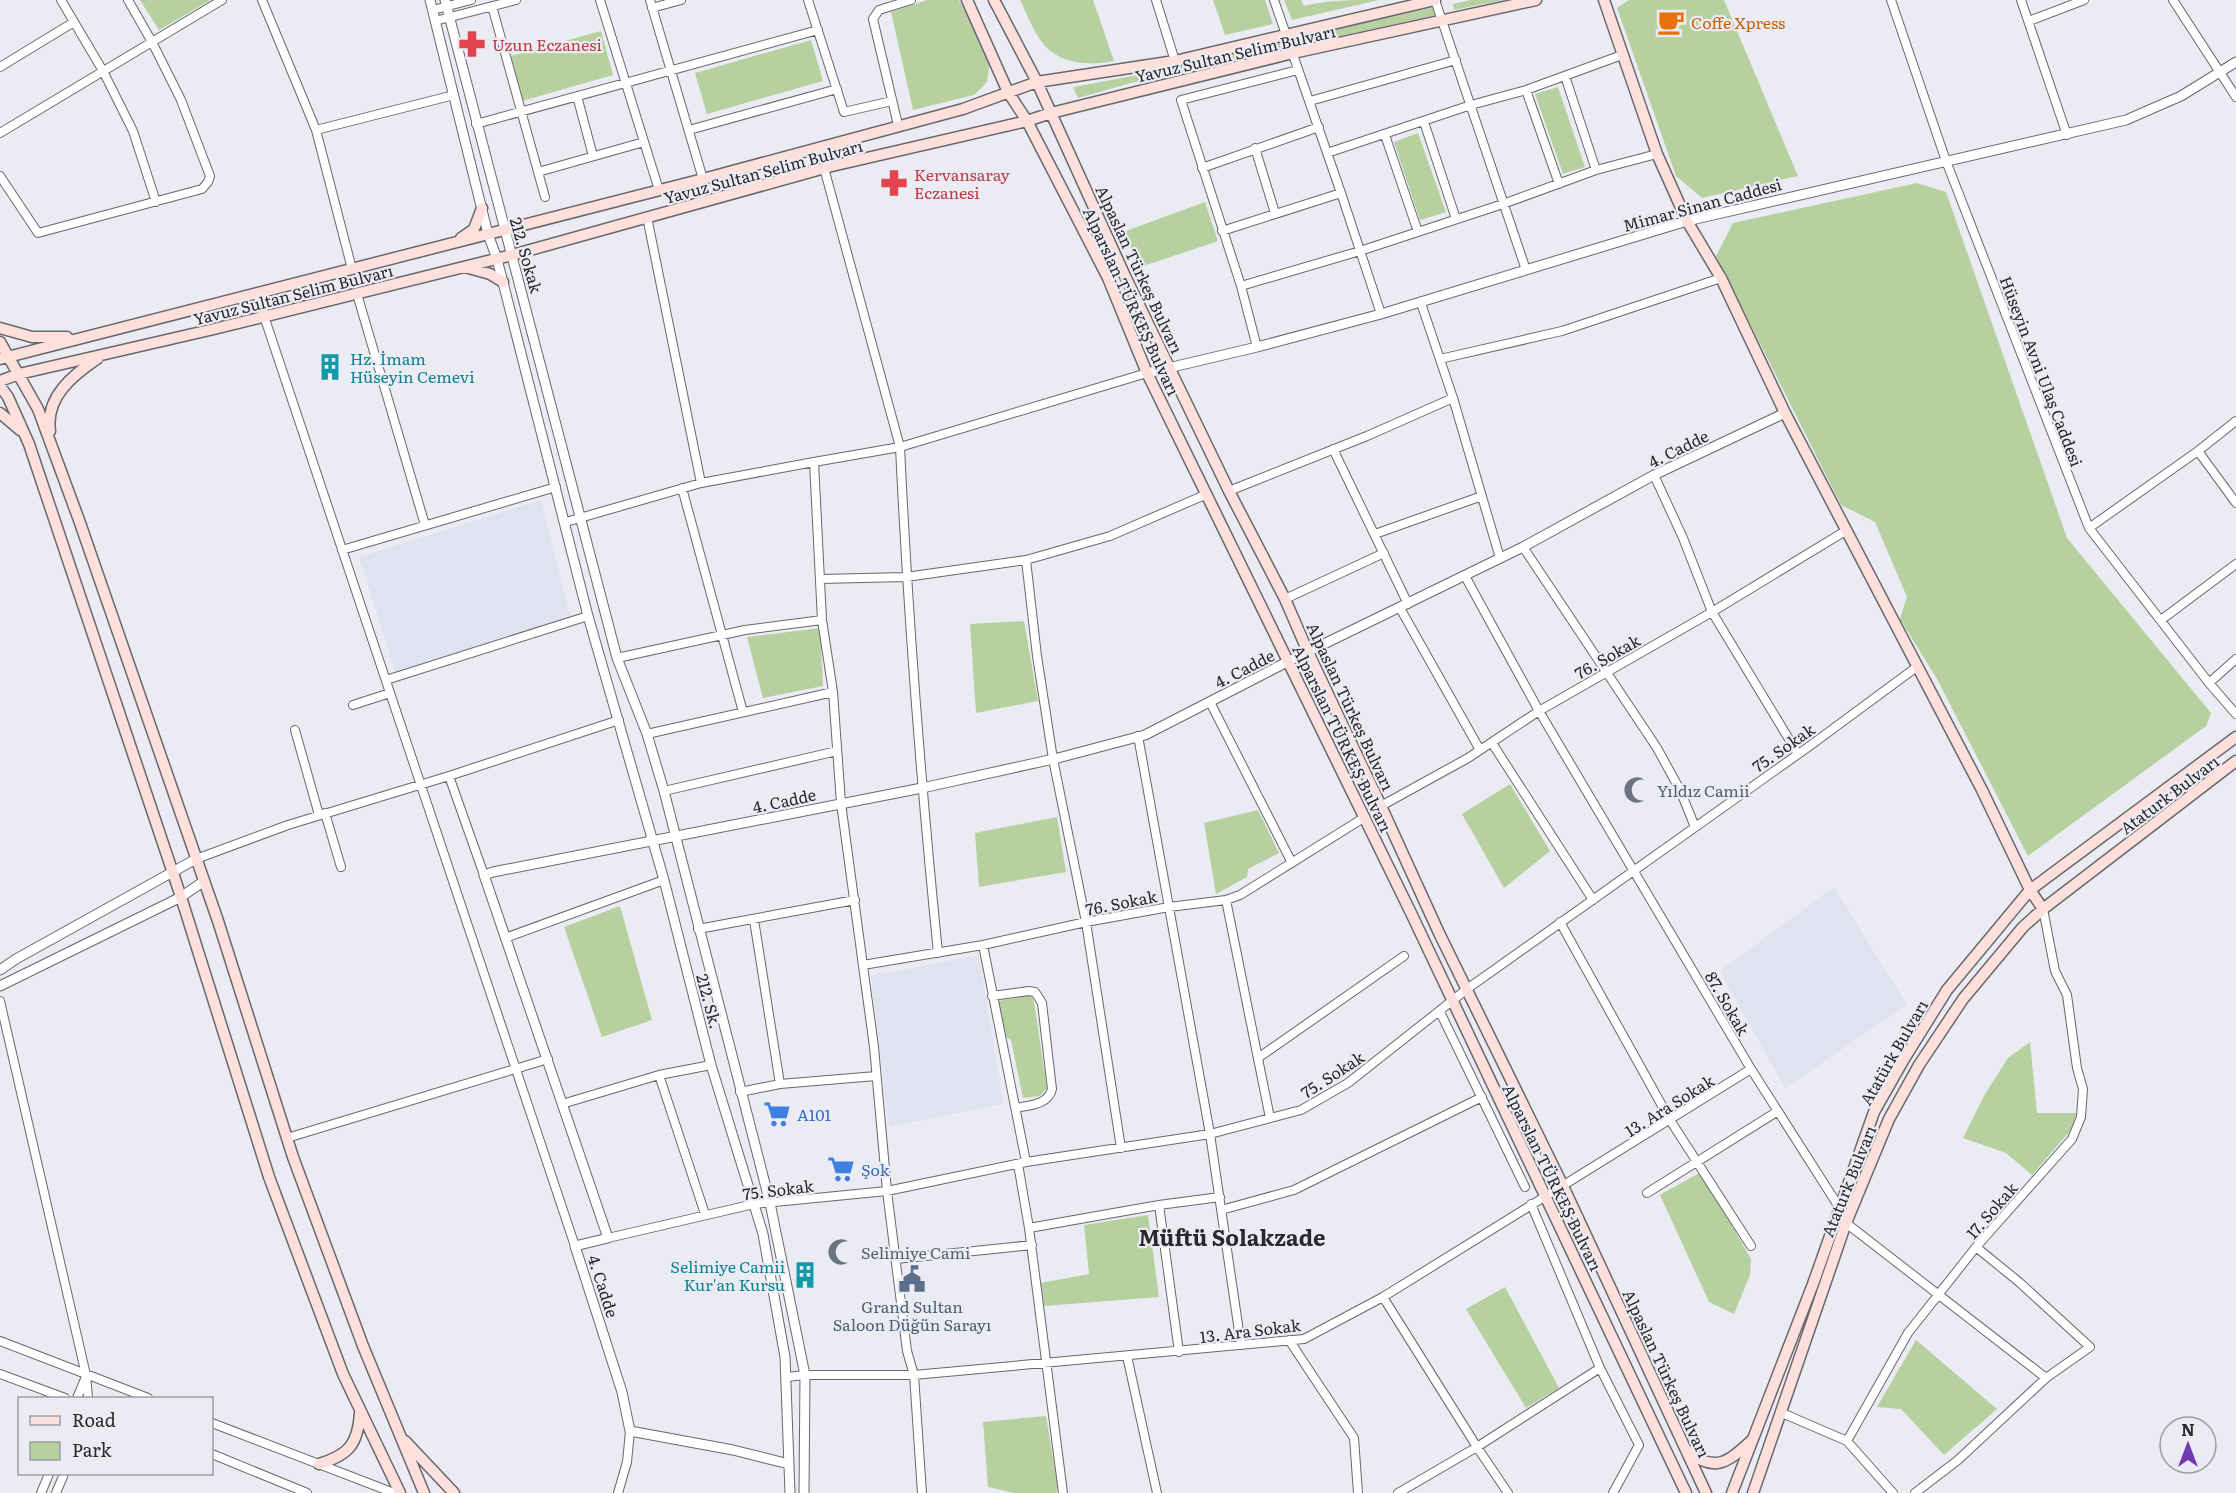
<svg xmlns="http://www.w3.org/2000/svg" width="2236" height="1493" viewBox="0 0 2236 1493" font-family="Literata,serif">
  <rect width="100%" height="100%" fill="#ebecf3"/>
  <!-- built -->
  <path fill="#e0e2f0" d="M541,500L571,620L396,674L359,557Z
    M1834,887L1907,1005L1785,1088L1720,971Z
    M979,955L1003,1104L889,1127L871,976Z"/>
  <!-- green -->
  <path fill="#b6d09f" d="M140,0H209V1L159,30Z
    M927,0H959L990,60L987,82L974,95L913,110L891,12Z
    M1020,0H1093L1114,61C1087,67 1054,63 1039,38C1031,26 1026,12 1020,0Z
    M1213,0H1265L1273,24L1225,35Z
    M1284,0H1301L1304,6C1328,0 1353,0 1379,0L1292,20Z
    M1471,0H1503L1454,10L1453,4Z
    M1629,0H1724L1798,176L1702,198L1676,176L1617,8Z
    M1440,6L1441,14L1299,45L1297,38Z
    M601,31L613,75L522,101L511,56Z
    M811,40L823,81L707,114L695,73Z
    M1279,42L1281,48L1278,50L1127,84L1078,98L1073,87L1133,76Z
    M1558,87L1585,167L1563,174L1535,94Z
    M1418,133L1446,212L1420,220L1394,142Z
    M1917,183L1946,192L2067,538L2211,713L2206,726L2028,856L1937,679L1900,619L1907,597L1875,522L1841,505L1716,256L1733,223Z
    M1205,202L1218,241L1140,267L1123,232Z
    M1024,621L1038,701L976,713L970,624Z
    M820,628L823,686L763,698L747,637Z
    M1510,784L1550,851L1504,888L1462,814Z
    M1258,810L1279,853L1248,869L1247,877L1216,894L1204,823Z
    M1057,817L1066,872L979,887L975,833Z
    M620,906L652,1020L602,1037L564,927Z
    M1029,995L1032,997L1034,1002L1047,1088L1040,1096L1023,1098L1011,1040L1004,1035L998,1001Z
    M2030,1042L2037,1113H2077L2070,1131L2032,1175L2006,1153L1963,1138L1985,1094L2008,1058Z
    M1701,1172L1751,1259L1750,1275L1734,1314L1709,1302L1660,1195Z
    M1148,1215L1159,1297L1044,1306L1041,1283L1089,1274L1084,1225Z
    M1505,1287L1559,1388L1526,1408L1466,1309Z
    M1916,1340L1997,1409L1944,1455L1901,1409L1877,1407Z
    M1046,1416L1057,1482V1493H1014L988,1487L983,1422Z"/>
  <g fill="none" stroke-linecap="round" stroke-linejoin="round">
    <defs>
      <path id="minor" d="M61,0L103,71L133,131L156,202
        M262,0L316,130L352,269
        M600,0L659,190
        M650,0L703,179
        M808,0L844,112L892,101
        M1156,0L1175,61
        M1274,0L1341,193L1381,314
        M1435,0L1526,270
        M1891,0L1946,161L2089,528L2209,683L2236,714
        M2021,0L2067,135
        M2173,0L2236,97
        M492,6L545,197
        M652,8L681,0
        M433,10L471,0
        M435,21L516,0
        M2029,21L2084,0
        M0,67L74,22
        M1565,76L1596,170
        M1526,90L1559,184
        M577,96L593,156
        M1310,101L1456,60
        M1424,122L1456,219
        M476,124L818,30
        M898,125L873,19L879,10L911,0
        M316,130L454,95
        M689,130L837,89
        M0,133L222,0
        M1385,135L1418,232
        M1255,148L1275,213
        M1327,153L1471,105L1526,90L1622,55
        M824,168L900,447L1147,373
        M1202,168L1319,127
        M538,172L644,142
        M0,176L38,233L202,189L208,182L210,176L181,100L152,42L128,0
        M647,217L701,483
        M1222,231L1341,193
        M1241,286L1360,251L1503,204L1596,170L1657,154
        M357,294L425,525
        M1421,303L1453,398L1500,558
        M264,316L575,1246
        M1257,347L1241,286L1181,100L1298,70
        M1440,359L1562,331L1721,278
        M1333,449L1408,604
        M2198,451L2236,503
        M1654,475L1683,538L1712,612L1798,754
        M682,488L743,712
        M1229,491L1367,436L1453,398
        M566,522L701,483L814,462
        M2089,528L2198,451L2236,421
        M1375,534L1482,496
        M1523,547L1657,748L1680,790L1695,827
        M342,550L556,487
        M1026,560L1037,656L1053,759L1086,922L1121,1148
        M1465,576L1539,711L1751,1069L1839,1207L1846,1223L2046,1378
        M820,579L906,577L1026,560L1110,536L1207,494
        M1285,599L1384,553
        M1400,608L1480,750
        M2161,620L2236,564
        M617,658L745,630L822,620
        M386,680L588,616
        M2209,683L2236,659
        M1210,702L1292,863
        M353,705L390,693
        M295,730L319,815
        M647,734L833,692
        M1138,736L1210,1134L1241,1345
        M1492,743L1593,900
        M664,791L837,751
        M1381,806L1468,758L1539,711L1712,612L1847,530
        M325,813L341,867
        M196,859L288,825L449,776
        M484,875L449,776L619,720
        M1226,900L1270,1118
        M754,920L780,1084
        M1560,922L1670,1120L1751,1246
        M698,929L855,900
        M505,938L664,880
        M983,945L1026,1162
        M863,965L983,945L1086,922L1169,907L1226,900L1240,895L1365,817
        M992,996L1029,991L1035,992L1042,1003L1052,1089C1048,1105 1030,1105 1016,1108
        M0,1001L86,1375L88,1398
        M1440,1012L1525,1187
        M1258,1058L1404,956
        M659,1075L705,1214
        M740,1092L780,1084L876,1076
        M562,1104L659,1075L711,1065
        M287,1138L548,1059
        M1018,1164L1029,1228L1063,1493
        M1647,1193L1778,1111
        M1531,1204L1600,1368L1639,1445L1613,1493
        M1159,1205L1179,1352
        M1221,1210L1294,1190L1482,1097
        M1029,1228L1159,1205L1220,1197
        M608,1238L754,1204L887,1191L1026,1162L1210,1134L1301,1110L1348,1083L1467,989L1811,745L1918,666
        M896,1259L1032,1245
        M1383,1297L1477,1447L1398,1493
        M1289,1340L1354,1438L1358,1493
        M0,1341L148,1398
        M1127,1356L1157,1493
        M0,1374L65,1398
        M787,1377L805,1375H914L1304,1339L1383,1297L1751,1069
        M77,1398L85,1379
        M1782,1413L1847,1441L1908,1333L1976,1247L2072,1139L2081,1117L2083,1089L2077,1068L2067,995L2055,971L2043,909
        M212,1423L394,1493
        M1847,1441L1893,1493
        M212,1454L307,1493
        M41,1493L49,1474
        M56,1493L64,1474
        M618,1493L627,1462L630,1431
        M922,1493L914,1375L907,1351L887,1191L874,1047L841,803L833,692L822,620L814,462L900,447C908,616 921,784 938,953
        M1508,1493L1477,1447L1600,1368
        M1915,1493L1958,1460L2046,1378L2090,1347L2019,1282L1976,1247"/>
      <path id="tertiary" d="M430,0L488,234L497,259L588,616L664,880L711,1065L763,1234L785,1357L790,1493
        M445,0L617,658L647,734L664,791L770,1203L805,1375L804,1493
        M1147,373L1257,347L1381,314L1687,221L2126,120L2181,96L2236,62
        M0,970L16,959L196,859
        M0,986L181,897L204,881
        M789,1464L733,1450L630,1431L622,1392L575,1246L608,1238L484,875L493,872L922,788L1058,758L1145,735L1289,661L1523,547L1654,475L1785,413"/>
      <path id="secondary" d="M967,0L1008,92L1027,121L1108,278L1147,373L1411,913L1686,1493
        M994,0L1037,82L1125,276L1229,491L1285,599L1308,652L1381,806L1439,933L1563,1186L1706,1493
        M1604,0L1657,154L1687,221L1721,278L1785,413L1982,790L2030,890L2043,909
        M461,238L474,229L482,208
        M465,267L490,274L503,282
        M258,293L264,316
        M0,328L32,337H67
        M0,342L38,409L79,520L218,921L293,1157L363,1346L424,1493
        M0,359L703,179L963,109L1037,82L1175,61L1435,0
        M0,381L19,374L214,329L512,255L832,166L1027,121L1051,113L1293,53L1536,0
        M0,386L8,397L29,444L181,897L269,1177L343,1374L400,1493
        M0,413L20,430
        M50,431C45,397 73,375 98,358
        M405,1441L454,1493
        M1688,1451C1715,1474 1729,1461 1751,1441
        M319,1464C349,1455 358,1444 360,1413
        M1732,1493L1813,1284L1874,1112L1904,1059L1947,990L2030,890L2236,737
        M1753,1493L1846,1223L1889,1119L1919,1065L1963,999L2023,927L2043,909L2236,761"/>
    </defs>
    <!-- minor casing -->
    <use href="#minor" stroke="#67676d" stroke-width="10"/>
    <!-- tertiary casing -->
    <use href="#tertiary" stroke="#67676d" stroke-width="11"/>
    <!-- secondary casing -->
    <use href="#secondary" stroke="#67676d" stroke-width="13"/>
    <!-- minor -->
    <use href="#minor" stroke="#fff" stroke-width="8"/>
    <!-- tertiary -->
    <use href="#tertiary" stroke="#fff" stroke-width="9"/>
    <!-- secondary -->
    <use href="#secondary" stroke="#fde0dc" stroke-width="10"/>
  </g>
  <!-- icons -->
  <defs>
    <symbol id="cafe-bare" viewBox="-9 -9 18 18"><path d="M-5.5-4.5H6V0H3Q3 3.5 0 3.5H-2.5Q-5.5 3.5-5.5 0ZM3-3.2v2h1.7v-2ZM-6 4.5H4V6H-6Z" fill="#e8710a" stroke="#ebecf3" stroke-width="2.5" paint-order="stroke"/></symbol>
    <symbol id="pharmacy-bare" viewBox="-9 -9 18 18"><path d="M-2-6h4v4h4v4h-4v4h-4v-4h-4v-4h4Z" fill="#e0444e" stroke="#ebecf3" stroke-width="2.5" paint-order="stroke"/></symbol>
    <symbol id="building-bare" viewBox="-9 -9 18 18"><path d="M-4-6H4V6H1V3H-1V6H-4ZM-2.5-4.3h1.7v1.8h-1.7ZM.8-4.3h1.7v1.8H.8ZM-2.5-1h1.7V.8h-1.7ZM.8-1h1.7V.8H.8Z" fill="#0f9aa8" stroke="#ebecf3" stroke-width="2.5" paint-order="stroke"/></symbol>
    <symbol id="mosque-bare" viewBox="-9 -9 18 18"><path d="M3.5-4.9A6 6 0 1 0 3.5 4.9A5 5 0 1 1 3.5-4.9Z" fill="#6b7280" stroke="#ebecf3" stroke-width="2.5" paint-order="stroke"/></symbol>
    <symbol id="supermarket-bare" viewBox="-9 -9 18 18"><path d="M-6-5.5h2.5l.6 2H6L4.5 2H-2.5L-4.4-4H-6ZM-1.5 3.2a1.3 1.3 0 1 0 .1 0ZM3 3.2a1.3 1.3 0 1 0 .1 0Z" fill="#3f7fe0" stroke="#ebecf3" stroke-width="2.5" paint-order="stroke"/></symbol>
    <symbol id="civic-bare" viewBox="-9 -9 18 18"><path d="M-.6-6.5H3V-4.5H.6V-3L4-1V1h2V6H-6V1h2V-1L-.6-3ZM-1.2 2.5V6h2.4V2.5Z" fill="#5c6f8a" stroke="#ebecf3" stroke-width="2.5" paint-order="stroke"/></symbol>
  </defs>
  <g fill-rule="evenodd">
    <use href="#cafe-bare" x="1652" y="3" width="38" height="38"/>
    <use href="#pharmacy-bare" x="453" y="25" width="38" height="38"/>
    <use href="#pharmacy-bare" x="875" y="164" width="38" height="38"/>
    <use href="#building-bare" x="311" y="348" width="38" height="38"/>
    <use href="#mosque-bare" x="1618" y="771" width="38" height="38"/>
    <use href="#supermarket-bare" x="758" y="1095" width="38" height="38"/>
    <use href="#supermarket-bare" x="822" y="1150" width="38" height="38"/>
    <use href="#mosque-bare" x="822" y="1233" width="38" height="38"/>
    <use href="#building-bare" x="786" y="1256" width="38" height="38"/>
    <use href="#civic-bare" x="893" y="1260" width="38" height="38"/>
  </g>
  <g text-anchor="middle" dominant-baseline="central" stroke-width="4.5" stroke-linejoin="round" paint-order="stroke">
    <!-- food labels -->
    <g font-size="16" fill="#c56008" stroke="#ebecf3" text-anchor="start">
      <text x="1691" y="22">Coffe Xpress</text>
    </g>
    <!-- health labels -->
    <g font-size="16" fill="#be3a42" stroke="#ebecf3" text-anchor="start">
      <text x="492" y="44">Uzun Eczanesi</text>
      <text x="914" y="174">Kervansaray<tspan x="914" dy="18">Eczanesi</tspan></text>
    </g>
    <!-- street labels -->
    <g font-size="16" fill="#29292b" stroke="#ebecf3">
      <text transform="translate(1235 53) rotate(-13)">Yavuz Sultan Selim Bulvarı</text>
      <text transform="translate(763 171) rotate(-15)">Yavuz Sultan Selim Bulvarı</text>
      <text transform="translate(1702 204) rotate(-15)">Mimar Sinan Caddesi</text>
      <text transform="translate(527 255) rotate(74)">212. Sokak</text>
      <text transform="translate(1140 269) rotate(65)">Alpaslan Türkeş Bulvarı</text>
      <text transform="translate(293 294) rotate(-14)">Yavuz Sultan Selim Bulvarı</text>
      <text transform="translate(1132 301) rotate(65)">Alparslan TÜRKEŞ Bulvarı</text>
      <text transform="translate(2042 371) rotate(69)">Hüseyin Avni Ulaş Caddesi</text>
      <text transform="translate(1678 448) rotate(-26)">4. Cadde</text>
      <text transform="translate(1607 656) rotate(-30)">76. Sokak</text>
      <text transform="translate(1244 668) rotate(-27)">4. Cadde</text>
      <text transform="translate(1351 706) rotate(65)">Alpaslan Türkeş Bulvarı</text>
      <text transform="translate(1343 738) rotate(64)">Alparslan TÜRKEŞ Bulvarı</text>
      <text transform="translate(1783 747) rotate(-35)">75. Sokak</text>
      <text transform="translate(2169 794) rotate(-37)">Ataturk Bulvarı</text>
      <text transform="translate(784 800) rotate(-12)">4. Cadde</text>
      <text transform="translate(1121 902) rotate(-11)">76. Sokak</text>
      <text transform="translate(710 1001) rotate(75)">212. Sk.</text>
      <text transform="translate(1728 1003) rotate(60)">87. Sokak</text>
      <text transform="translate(1893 1052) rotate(-60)">Atatürk Bulvarı</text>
      <text transform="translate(1332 1074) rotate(-33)">75. Sokak</text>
      <text transform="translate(1669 1105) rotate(-32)">13. Ara Sokak</text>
      <text transform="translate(1553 1177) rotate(64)">Alparslan TÜRKEŞ Bulvarı</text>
      <text transform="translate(1848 1181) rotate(-68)">Ataturk Bulvarı</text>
      <text transform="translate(778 1189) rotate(-7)">75. Sokak</text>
      <text transform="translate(1991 1210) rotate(-49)">17. Sokak</text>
      <text transform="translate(604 1286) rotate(72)">4. Cadde</text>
      <text transform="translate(1250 1330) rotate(-7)">13. Ara Sokak</text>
      <text transform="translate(1667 1373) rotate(65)">Alpaslan Türkeş Bulvarı</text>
    </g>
    <!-- culture labels -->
    <g font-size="16" fill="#0d838f" stroke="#ebecf3" text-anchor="start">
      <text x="350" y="358">Hz. İmam<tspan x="350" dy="18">Hüseyin Cemevi</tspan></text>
      <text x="785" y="1266" text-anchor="end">Selimiye Camii<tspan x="785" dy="18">Kur'an Kursu</tspan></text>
    </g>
    <!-- worship labels -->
    <g font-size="16" fill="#5b616d" stroke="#ebecf3" text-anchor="start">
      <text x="1657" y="790">Yıldız Camii</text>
      <text x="861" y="1252">Selimiye Cami</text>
    </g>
    <!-- shop labels -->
    <g font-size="16" fill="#366cbe" stroke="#ebecf3" text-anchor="start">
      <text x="797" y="1114">A101</text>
      <text x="861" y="1169">Şok</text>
    </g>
    <!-- service labels -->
    <g font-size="16" fill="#4e5e75" stroke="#ebecf3">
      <text x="912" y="1306">Grand Sultan<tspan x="912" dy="18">Saloon Düğün Sarayı</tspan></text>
    </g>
    <!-- district labels -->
    <g font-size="22" font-weight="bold" fill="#29292b" stroke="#ebecf3">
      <text x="1232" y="1236">Müftü Solakzade</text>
    </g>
  </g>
  <!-- legend -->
  <rect x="18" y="1397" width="195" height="78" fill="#ebecf3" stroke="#9d9ea3" stroke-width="1.5"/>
  <rect x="30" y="1416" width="30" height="9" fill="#fde0dc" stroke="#9d9ea3" stroke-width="1.5"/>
  <text x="72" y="1427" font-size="18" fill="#29292b">Road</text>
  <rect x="30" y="1442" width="30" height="18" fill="#b6d09f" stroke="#9d9ea3" stroke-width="1.5"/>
  <text x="72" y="1457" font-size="18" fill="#29292b">Park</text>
  <!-- north arrow -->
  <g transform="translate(2188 1445)"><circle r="28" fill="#ebecf3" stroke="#9d9ea3" stroke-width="1.5"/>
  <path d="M0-4.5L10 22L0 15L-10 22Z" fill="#723ab1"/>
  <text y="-9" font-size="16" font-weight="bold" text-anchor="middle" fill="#29292b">N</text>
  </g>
</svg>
